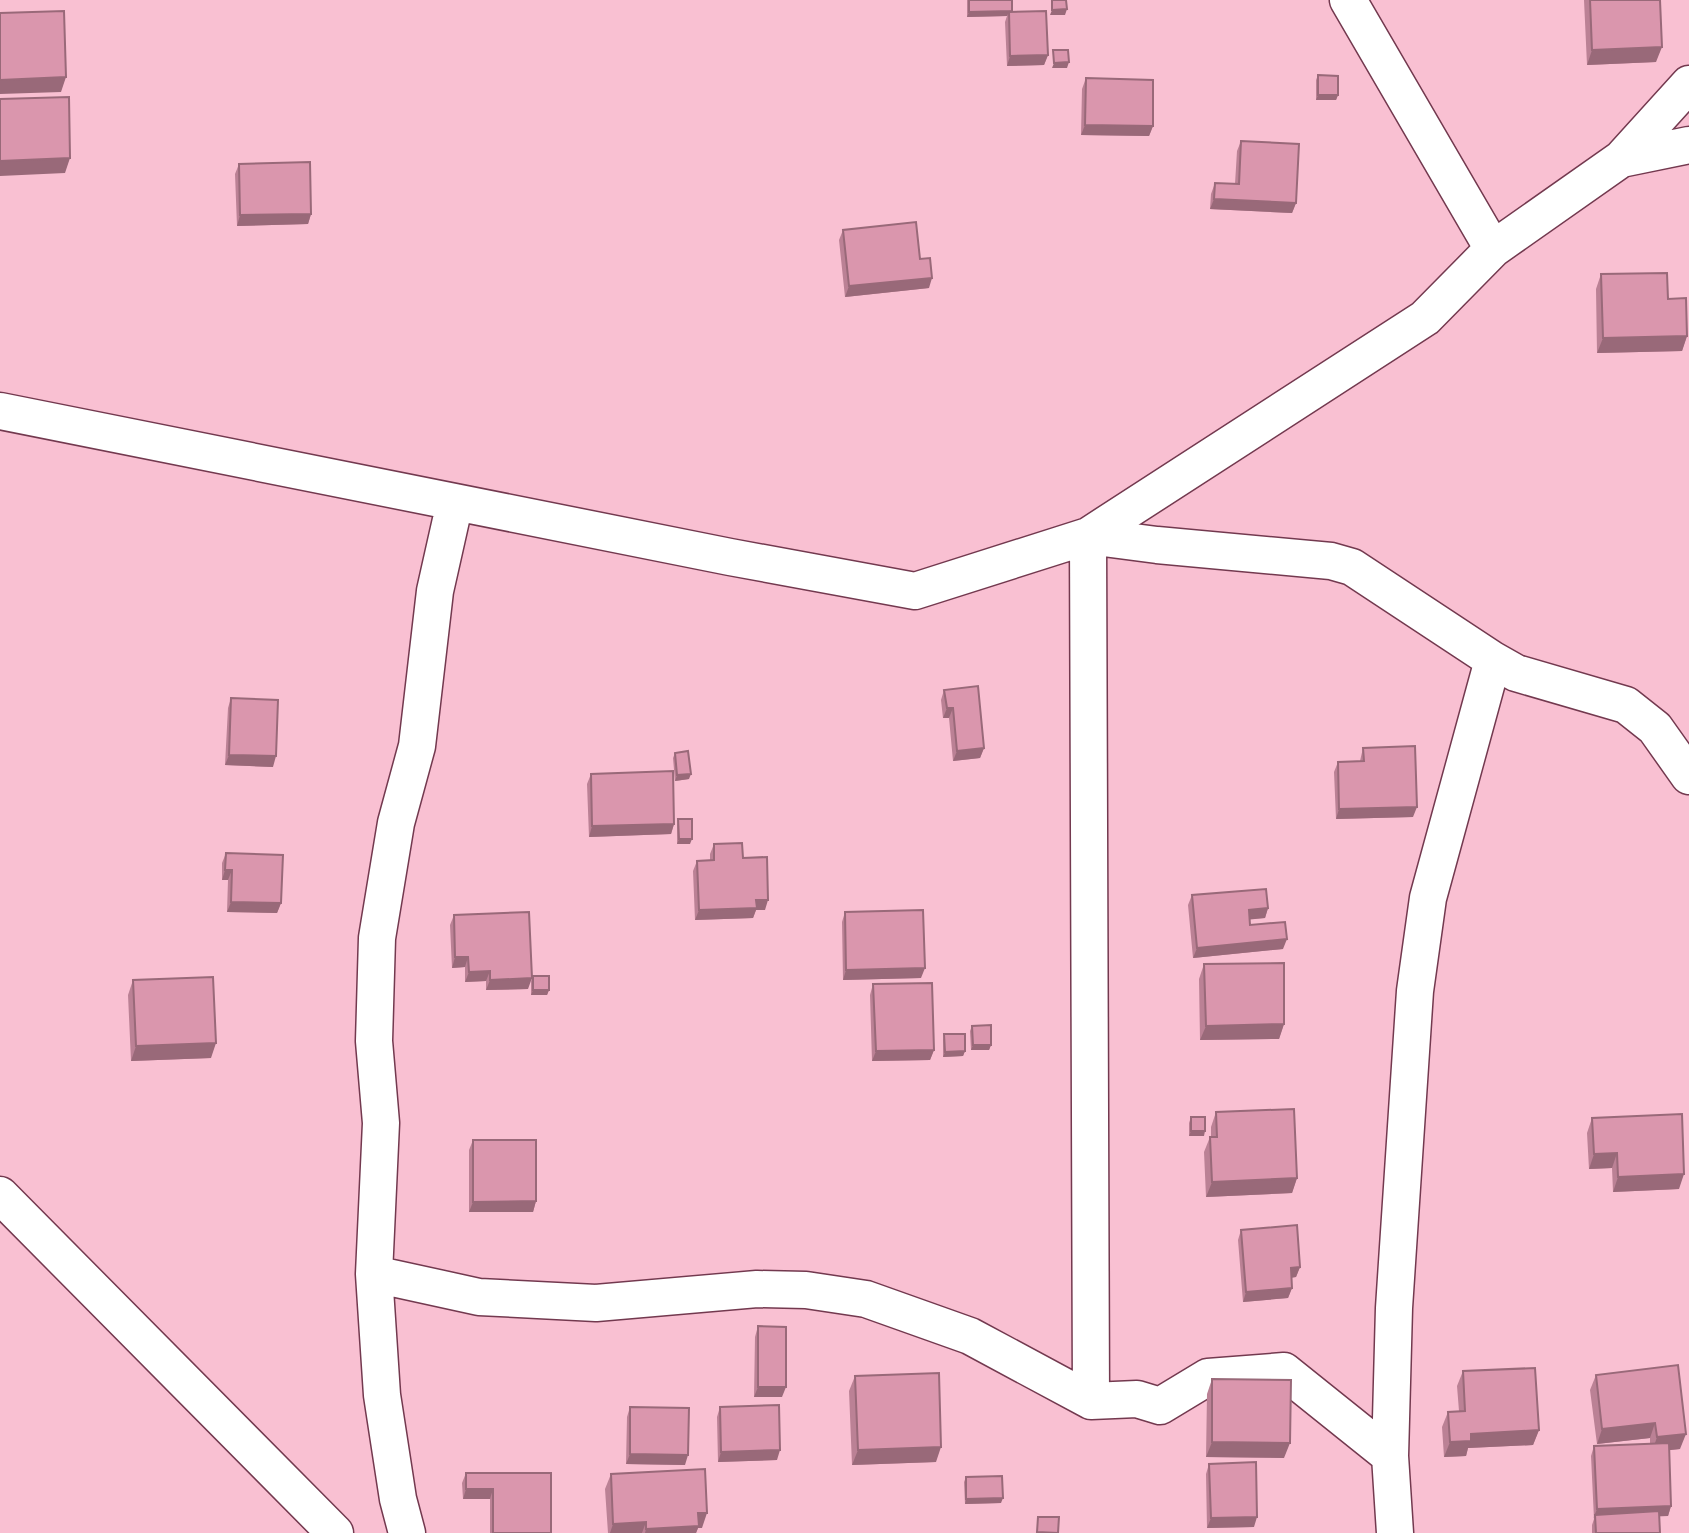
<svg xmlns="http://www.w3.org/2000/svg" width="1689" height="1533" viewBox="0 0 1689 1533" font-family="Cabin,sans-serif">
  <rect width="100%" height="100%" fill="#f9c0d2"/>
  <g fill="none" stroke-linecap="round" stroke-linejoin="round">
    <defs>
      <path id="street" d="M1348,0L1493,249
        M1621,159L1689,84
        M0,411L730,557L915,591L1088,536L1157,545L1331,561L1352,567L1493,660L1516,673L1626,705L1655,728L1689,776
        M0,1195L335,1533
        M374,1274L479,1297L596,1303L757,1289L806,1290L866,1299L970,1336L1091,1401L1137,1399L1160,1406L1208,1377L1284,1371L1390,1456
        M1091,1401L1088,536L1425,318L1493,249L1621,159L1689,145
        M407,1533L398,1499L382,1395L374,1274L381,1123L374,1041L377,938L396,823L417,746L435,591L455,502
        M1395,1533L1390,1456L1394,1308L1415,991L1428,898L1493,660"/>
    </defs>
    <!-- street casing -->
    <use href="#street" stroke="#73394f" stroke-width="39"/>
    <!-- street -->
    <use href="#street" stroke="#fff" stroke-width="36"/>
  </g>
  <!-- wall -->
  <path fill="#bb8195" d="M967,0H1012V12L1048,55L1044,65L1007,66L1005,22L1007,16L967,17Z
    M1584,0H1660L1656,62L1587,65Z
    M1318,75L1338,95L1336,100H1316V80Z
    M1086,78L1153,126L1149,136L1081,135L1082,89Z
    M1241,141L1296,203L1292,213L1210,209L1211,194L1215,183L1235,184L1237,151Z
    M239,164L311,214L308,224L237,226L235,174Z
    M843,230L920,259L929,288L845,297L839,240Z
    M1601,274L1668,299L1687,336L1682,351L1597,353L1596,289Z
    M944,690L984,748L980,758L953,761L949,718H943L941,700Z
    M231,698L273,767L225,765L228,708Z
    M1363,748L1413,817L1336,819L1334,772L1338,762L1360,761Z
    M675,753L689,779L675,781L673,758Z
    M591,774L674,824L671,834L589,837L587,784Z
    M678,819L690,844H677V825Z
    M714,844L743,858L765,910H756L753,918L695,920L693,871L697,861H710V854Z
    M226,853L281,903L277,913L227,912L228,880H222V863Z
    M1192,895L1268,908L1265,918L1249,919L1250,925L1283,949L1193,958L1188,905Z
    M845,912L921,978L843,980L842,922Z
    M454,915L528,989L486,990V981L465,982V967L452,968L450,925Z
    M1204,964L1284,1024L1279,1039L1200,1040L1199,979Z
    M533,976L549,990L547,995H531V981Z
    M133,980L211,1058L131,1061L128,995Z
    M873,984L934,1050L930,1060L872,1061L870,995Z
    M972,1026L991,1045L989,1050H971L970,1031Z
    M944,1034L965,1051L963,1056L943,1057V1040Z
    M1216,1112L1297,1178L1292,1193L1206,1197L1204,1152L1210,1137H1211V1127Z
    M1191,1117L1204,1136H1189V1123Z
    M1592,1118L1679,1189L1613,1192L1612,1168L1589,1169L1587,1133Z
    M473,1140L536,1201L533,1212H469V1150Z
    M1241,1230L1300,1267L1296,1277L1291,1278L1292,1288L1288,1298L1243,1302L1238,1240Z
    M758,1326L782,1397H754L755,1337Z
    M1678,1365L1680,1449L1669,1450L1671,1506L1668,1516H1659L1660,1533H1592V1525L1594,1519L1591,1456L1594,1446L1650,1444V1438L1597,1444L1590,1390L1596,1375Z
    M1463,1371L1539,1430L1533,1445L1468,1448L1466,1456L1444,1457L1442,1427L1448,1412L1459,1411L1457,1386Z
    M855,1376L936,1462L852,1465L849,1391Z
    M1212,1379L1284,1458L1206,1457L1207,1394Z
    M630,1407L685,1465L626,1464L627,1417Z
    M720,1407L777,1460L718,1462L717,1417Z
    M1209,1464L1254,1527L1207,1528L1206,1474Z
    M466,1473H551V1533H490V1499H463L462,1483Z
    M611,1474L702,1528H698L696,1533H608L605,1489Z
    M966,1477L1001,1503L965,1504L964,1482Z"/>
  <!-- shaded-wall -->
  <path fill="#996979" d="M1067,9L1065,15H1050L1052,10Z
    M1012,11L1009,12L1007,16L967,17L969,12Z
    M1662,47L1656,62L1587,65L1592,50Z
    M1048,55L1044,65L1007,66L1010,56Z
    M1069,62L1067,68H1052L1054,63Z
    M66,77L61,92L0,94V80Z
    M1318,95H1338L1336,100H1316Z
    M1085,125L1153,126L1149,136L1081,135Z
    M70,158L65,173L0,176V161Z
    M1214,199L1296,203L1292,213L1210,209Z
    M311,214L308,224L237,226L240,215Z
    M932,278L929,288L845,297L849,286Z
    M1687,336L1682,351L1597,353L1603,338Z
    M947,708H953L949,718H943Z
    M984,748L980,758L953,761L957,751Z
    M229,755L276,756L273,767L225,765Z
    M691,774L689,779L675,781L677,775Z
    M1417,807L1413,817L1336,819L1339,809Z
    M674,824L671,834L589,837L592,826Z
    M679,839H692L690,844H677Z
    M225,870H232L228,880H222Z
    M756,900H768L765,910H756L753,918L695,920L699,910Z
    M231,902L281,903L277,913L227,912Z
    M1268,908L1265,918L1245,920L1249,910Z
    M1287,939L1283,949L1193,958L1197,948Z
    M455,957H468L465,967L452,968Z
    M925,968L921,978L843,980L846,970Z
    M490,971L486,981L465,982L469,972Z
    M532,978L528,989L486,990L490,980Z
    M533,990H549L547,995H531Z
    M1284,1024L1279,1039L1200,1040L1206,1026Z
    M216,1043L211,1058L131,1061L136,1046Z
    M973,1045H991L989,1050H971Z
    M934,1050L930,1060L872,1061L876,1051Z
    M965,1051L963,1056L943,1057L945,1052Z
    M1191,1131H1205L1204,1136H1189Z
    M1617,1153L1612,1168L1589,1169L1594,1154Z
    M1684,1174L1679,1189L1613,1192L1618,1177Z
    M1297,1178L1292,1193L1206,1197L1212,1182Z
    M536,1201L533,1212H469L473,1202Z
    M1300,1267L1296,1277L1287,1278L1291,1268Z
    M1292,1288L1288,1298L1243,1302L1246,1292Z
    M758,1387H786L782,1397H754Z
    M1655,1423L1650,1438L1597,1444L1602,1429Z
    M1539,1430L1533,1445L1468,1448L1466,1456L1444,1457L1450,1442L1471,1434Z
    M1686,1434L1680,1449L1652,1452L1657,1437Z
    M1212,1442L1290,1443L1284,1458L1206,1457Z
    M941,1447L936,1462L852,1465L858,1450Z
    M780,1450L777,1460L718,1462L721,1452Z
    M630,1454L688,1455L685,1465L626,1464Z
    M466,1489H493L490,1499H463Z
    M1003,1498L1001,1503L965,1504L966,1499Z
    M1671,1506L1668,1516L1595,1519V1515L1593,1519L1597,1509Z
    M698,1513H707L702,1528H698L696,1533H645L646,1529Z
    M1257,1517L1254,1527L1207,1528L1211,1518Z
    M646,1522L642,1533H610L613,1524Z"/>
  <!-- building -->
  <path fill="#da96ad" stroke="#996979" stroke-width="2" d="M969,0H1012V11L969,12Z
    M1052,0H1066L1067,9L1052,10Z
    M1590,0H1660L1662,47L1592,50Z
    M64,11L66,77L0,80V13Z
    M1046,11L1048,55L1010,56L1009,12Z
    M1053,50H1068L1069,62L1054,63Z
    M1318,75L1338,76V95H1318Z
    M1086,78L1153,80V126L1085,125Z
    M69,97L70,158L0,161V99Z
    M1241,141L1299,144L1296,203L1214,199L1215,183L1239,184Z
    M310,162L311,214L240,215L239,164Z
    M916,222L920,259L930,258L932,278L849,286L843,230Z
    M1667,273L1668,299L1686,298L1687,336L1603,338L1601,274Z
    M978,686L984,748L957,751L953,708H947L944,690Z
    M231,698L278,700L276,756L229,755Z
    M1415,746L1417,807L1339,809L1338,762L1364,761L1363,748Z
    M688,751L691,774L677,775L675,753Z
    M673,771L674,824L592,826L591,774Z
    M678,819H692V839H679Z
    M742,843L743,858L767,857L768,900H756L757,908L699,910L697,861L714,860V844Z
    M226,853L283,855L281,903L231,902L232,870H225Z
    M1266,889L1268,908L1249,910L1250,925L1285,922L1287,939L1197,948L1192,895Z
    M923,910L925,968L846,970L845,912Z
    M529,912L532,978L490,980V971L469,972L468,957H455L454,915Z
    M1284,963V1024L1206,1026L1204,964Z
    M533,976H549V990H533Z
    M213,977L216,1043L136,1046L133,980Z
    M932,983L934,1050L876,1051L873,984Z
    M991,1025V1045H973L972,1026Z
    M944,1034H965V1051L945,1052Z
    M1294,1109L1297,1178L1212,1182L1210,1137H1217L1216,1112Z
    M1682,1114L1684,1174L1618,1177L1617,1153L1594,1154L1592,1118Z
    M1191,1117H1205V1131H1191Z
    M473,1140H536V1201L473,1202Z
    M1297,1225L1300,1267L1291,1268L1292,1288L1246,1292L1241,1230Z
    M758,1326L786,1327V1387H758Z
    M1678,1365L1686,1434L1657,1437L1655,1423L1602,1429L1596,1375Z
    M1535,1368L1539,1430L1471,1434V1441L1450,1442L1448,1412L1465,1411L1463,1371Z
    M939,1373L941,1447L858,1450L855,1376Z
    M1212,1379L1291,1380L1290,1443L1212,1442Z
    M779,1405L780,1450L721,1452L720,1407Z
    M630,1407L689,1408L688,1455L630,1454Z
    M1669,1443L1671,1506L1597,1509L1594,1446Z
    M1256,1462L1257,1517L1211,1518L1209,1464Z
    M705,1469L707,1513H698L699,1526L646,1529V1522L613,1524L611,1474Z
    M466,1473H551V1533H493V1489H466Z
    M1002,1476L1003,1498L966,1499V1477Z
    M1659,1511L1660,1533H1596L1595,1515Z
    M1038,1517H1059L1058,1533L1037,1532Z"/>
</svg>
